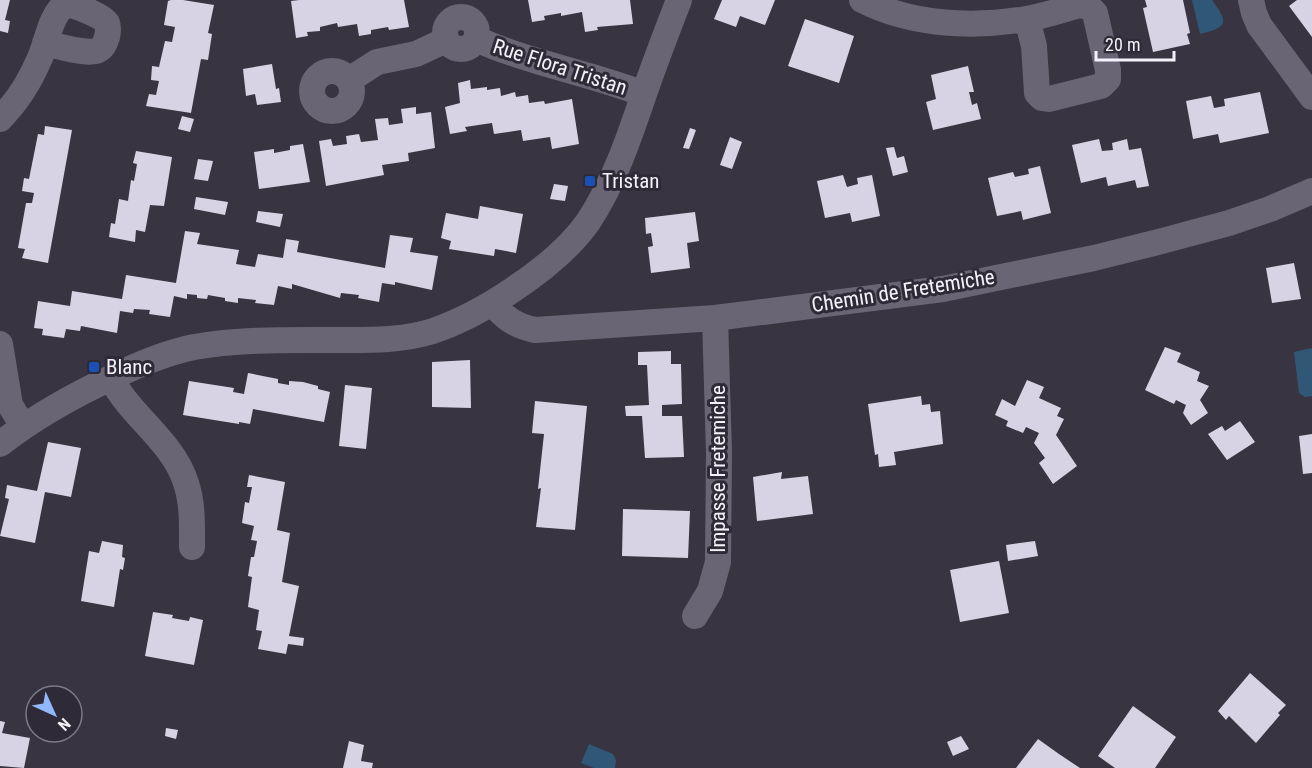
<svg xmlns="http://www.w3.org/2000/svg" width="1312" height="768" viewBox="0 0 1312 768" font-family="'Roboto Condensed',sans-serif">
  <rect width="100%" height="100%" fill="#383441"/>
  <!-- water -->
  <path fill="#305876" d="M1192,0H1212C1228,22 1229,27 1200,34Z
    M1312,348V396L1305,397L1299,393L1294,352Z
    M589,744L613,754L616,760L615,768H594L581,763Z"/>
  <!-- building -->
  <path fill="#d8d3e4" d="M0,0H10L5,20L10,21L8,33L0,31Z
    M171,0H183L214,5L208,33L212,34L208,60L201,59L191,113L146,106L149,94L156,95L159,81L151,80L152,66L159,67L165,41L172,42L175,27L164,25L168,1Z
    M299,0H404L409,27L389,30L388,27L371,30V34L359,36L357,24L338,27L337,23L320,27V31L307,32L308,36L296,38L291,1Z
    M528,0H630L633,24L597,27L598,30L585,32L582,12L561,16V13L544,16L545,20L532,22Z
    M722,0H775L765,25L740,16L736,27L714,19Z
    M1145,0H1183L1190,33L1187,34L1190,44L1153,52L1143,8L1147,7Z
    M1297,0H1312V37L1289,6Z
    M805,19L854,36L839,83L788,66Z
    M272,64L276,89L279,88L281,102L257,105L255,94L246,96L243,69Z
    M968,66L974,92H969L972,105L977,103L981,119L933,130L926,102L936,99L931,75Z
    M470,80L471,89L487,87V90L500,88L501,96L515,92L516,97L528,95L529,103L544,101L545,104L572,99L579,144L552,149L550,137L523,141L521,130L494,134L492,123L465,127L467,131L450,134L445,107L460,103L458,83Z
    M1260,92L1269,133L1220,143L1218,134L1193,139L1186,101L1211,96L1214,108L1225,106L1224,99Z
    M416,107V114L431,112L435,148L408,153L409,161L382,165L384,175L326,186L319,141L331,139L333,146L347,144L346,136L359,134L361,142L378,140L375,119L388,118L389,125L403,123L401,109Z
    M182,116L194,119L190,132L178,129Z
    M45,126L72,130L48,263L22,258L25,249L18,248L26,203H32L34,193L22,191L24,178L29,179L38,134L44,135Z
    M690,128L696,130L689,149L683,148Z
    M730,137L742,142L732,169L720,165Z
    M1099,139L1102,151L1113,150L1112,143L1127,139L1129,150L1141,148L1149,186L1137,188L1135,180L1108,186L1106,177L1081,183L1072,145Z
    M303,144L310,182L259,189L254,152L274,149V153L290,150V146Z
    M894,147L897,158L904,156L908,172L893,176L886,148Z
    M136,151L172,157L164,206L150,205L145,232L136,230L135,242L109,237L111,223L115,224L119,199L128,201L131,180L134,181L137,164L133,163Z
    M198,159L213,161L208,181L194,179Z
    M1040,166L1051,213L1023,220L1021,211L997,216L988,178L1013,172L1015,177L1029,174L1028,169Z
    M843,175L847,187L858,184L857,178L872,175L880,216L852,222L850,213L825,218L817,181Z
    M554,184L568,186L565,201L550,199Z
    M196,197L228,202L225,215L194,209Z
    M480,206L523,214L516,253L495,249L494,256L449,249L451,241L441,238L446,213L478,219Z
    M258,211L283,214L280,227L256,222Z
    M695,212L699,241L687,243L690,268L651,273L648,247L653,246L651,233L646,234L645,218Z
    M185,231L200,233L197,244L239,250L236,264L255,267L258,254L283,258L286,239L299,241L297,252L385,268L390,235L413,238L410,252L438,256L432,290L395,282V285L382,283L379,302L358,298L359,295L341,293L340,298L292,284V289L278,286L274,305L255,303L256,300L238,298V303L225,301V298L208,295L207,299L197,298V295L187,294V299L174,296L170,317L149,314L150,310L134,309L133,313L120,311L117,333L81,326L80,331L66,329L64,338L42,335L43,329L34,328L38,301L70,306L72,291L122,299L126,275L176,283Z
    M1294,263L1301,299L1272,303L1266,268Z
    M1165,347L1181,353L1177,362L1200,372L1197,381L1209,386L1200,400L1208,413L1191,425L1183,413L1186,405L1176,400L1174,404L1145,390Z
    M671,351V364H681L682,404L662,405V416H682L684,457L645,458L642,416H626L625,406L649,405L647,365H638V352Z
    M470,360L471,408L432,407V362Z
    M248,373L278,379V383L289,385V381L303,382L318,386V389L330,392L324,422L253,409L250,424L239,422V424L183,415L189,381L234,388L233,392L244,394Z
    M1027,380L1044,387L1039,398L1061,408L1057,416L1064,419L1056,435L1077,466L1053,484L1039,463L1045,458L1034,443L1039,433L1026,427L1023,433L1006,426L1008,421L995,415L1002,399L1015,406Z
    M345,385L372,388L366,449L339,446Z
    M921,396L922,405L930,404L931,412L940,411L943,444L894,452L896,465L879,467L878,454L875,455L868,404Z
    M535,401L587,406L575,530L536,527L541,488L538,489L544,434L532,433Z
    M1240,421L1255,442L1227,460L1208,434L1222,426L1225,431Z
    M1312,434V473L1303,474L1299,436Z
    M48,442L81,448L71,497L45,492L35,543L0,536L9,499L5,498L7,485L37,491Z
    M782,472L781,479L808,476L813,514L757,521L753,477Z
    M249,475L285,482L277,530L290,533L282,582L299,586L289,636L304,638L303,646L288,644L286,654L258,649L262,631L256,630L259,610L248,607L252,577L248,576L251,557H254L257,541L251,540L254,526L242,523L245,502L249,503L252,487H247Z
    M623,509L690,511L688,558L622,556Z
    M102,541L123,545L122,557L125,558L123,570L120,569L114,607L81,601L89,551L99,553Z
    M1035,541L1038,556L1008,561L1006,545Z
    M999,561L1009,613L960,622L950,570Z
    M153,612L173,615L172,618L189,621L190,617L203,620L194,665L145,656Z
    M1250,673L1286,705L1278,713L1280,715L1256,743L1229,716L1226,720L1218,711Z
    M1133,706L1176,737L1155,768H1115L1098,756Z
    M0,721L5,722L2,733L30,738L24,768L0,766Z
    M166,728L178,730L176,739L165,736Z
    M961,736L969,749L953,756L947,742Z
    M1038,739L1059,754L1080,768H1016Z
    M349,741L364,745L361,761L373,763L372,768H343Z"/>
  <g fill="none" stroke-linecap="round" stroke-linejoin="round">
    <!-- street -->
    <path stroke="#6a6574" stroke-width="26" d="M862,0C911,25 972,28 1026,19C1044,16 1062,10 1080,5L1089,7L1095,13L1108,70V79L1101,86L1049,99L1042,98L1037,93L1034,46L1027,19
      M1251,0L1254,13L1259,25L1312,97
      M445 33a16 16 0 1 1 32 0a16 16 0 1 1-32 0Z
      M476,39C530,63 589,73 644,94
      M312 91a20 20 0 1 1 40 0a20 20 0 1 1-40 0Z
      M349,80L377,62L416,54L446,40
      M0,119C17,102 30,81 39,60C48,41 49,18 65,4C74,5 102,15 107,23C109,28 108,32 107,37C105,43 103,49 96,51C84,54 58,46 45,43
      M493,303C504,319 517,326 535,330L715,318L943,289L1094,258L1162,241L1229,223L1270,209L1312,191
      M0,344L10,405L23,426
      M111,378C130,416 173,441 186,483C193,504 192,526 192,547
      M0,444C36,416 72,396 113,377C139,364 165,353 194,347C240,339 288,340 334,340C367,340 402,341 433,331C462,321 489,306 514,289C541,271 569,249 588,222C614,183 629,138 644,94C655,62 667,31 679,0
      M695,616L710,591L718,562L719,453L715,318"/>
  </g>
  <!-- markers -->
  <g fill="#1a4fb4" stroke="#2e2a37" stroke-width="2">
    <rect x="584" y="175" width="12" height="12" rx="3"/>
    <rect x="88" y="361" width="12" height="12" rx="3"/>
  </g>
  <g text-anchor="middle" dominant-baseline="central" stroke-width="6" stroke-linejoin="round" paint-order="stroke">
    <!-- street labels -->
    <g font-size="21" fill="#f4f1fa" stroke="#2e2a37">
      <text transform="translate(560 67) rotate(18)">Rue Flora Tristan</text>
      <text transform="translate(903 291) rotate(-9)">Chemin de Fretemiche</text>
      <text transform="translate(718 469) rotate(-90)">Impasse Fretemiche</text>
    </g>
    <!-- poi labels -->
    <g font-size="21" fill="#f4f1fa" stroke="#2e2a37" text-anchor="start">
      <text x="602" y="181">Tristan</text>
      <text x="106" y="367">Blanc</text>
    </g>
  </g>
  <!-- north arrow -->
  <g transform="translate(54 714) rotate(135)"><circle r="28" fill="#2e2a37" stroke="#7d7a85" stroke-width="1.5"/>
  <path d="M0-4.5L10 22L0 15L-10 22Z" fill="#91b8fd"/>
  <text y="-9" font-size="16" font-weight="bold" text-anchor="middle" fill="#f4f1fa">N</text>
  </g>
  <!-- scale -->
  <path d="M1096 51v9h78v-9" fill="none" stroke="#f4f1fa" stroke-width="3"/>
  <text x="1105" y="51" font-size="18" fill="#f4f1fa" stroke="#2e2a37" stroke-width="4.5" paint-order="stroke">20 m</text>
</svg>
